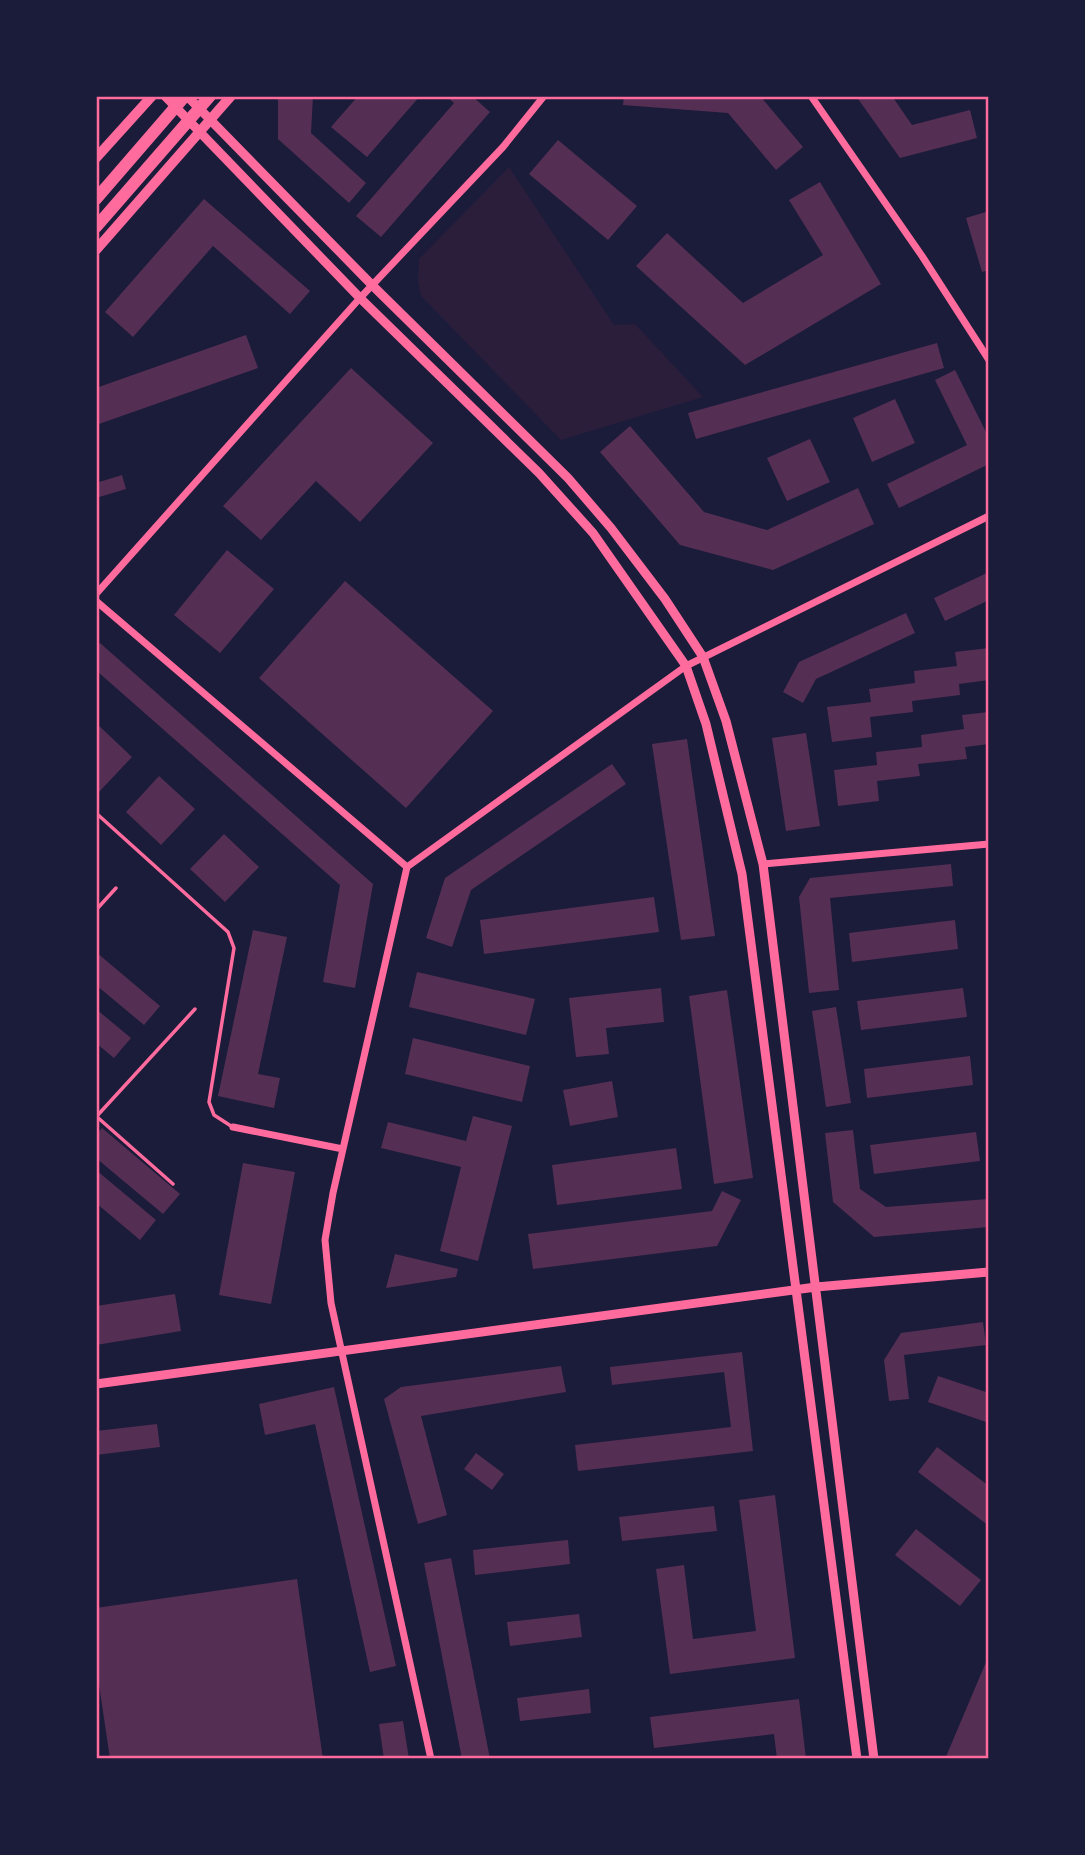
<svg xmlns="http://www.w3.org/2000/svg" width="1085" height="1855" viewBox="0 0 1085 1855" font-family="'Exo 2',sans-serif">
  <rect width="100%" height="100%" fill="#1b1b3a"/>
  <!-- green -->
  <path fill="#2a1e3b" d="M509,167L614,325L635,324L703,397L561,440L421,296L418,281L419,259Z"/>
  <!-- building -->
  <path fill="#542f53" d="M278,96H313L311,133L366,183L349,203L278,139Z
    M358,96H420L367,157L331,127Z
    M446,96H472L490,112L381,237L356,216L454,103Z
    M624,96H760L803,147L776,170L728,113L623,105Z
    M856,96H892L912,125L970,110L977,138L900,158Z
    M558,140L637,206L608,240L529,174Z
    M820,182L881,284L745,365L636,266L667,233L743,303L823,255L789,200Z
    M204,199L310,291L290,314L213,246L133,337L105,312Z
    M989,211V270L982,272L966,218Z
    M246,335L258,368L96,425V388Z
    M937,343L944,368L696,439L688,413Z
    M351,368L433,443L360,522L316,481L261,540L223,506Z
    M955,370L989,438V464L899,508L887,484L967,445L935,380Z
    M895,399L915,443L872,462L853,418Z
    M630,426L704,512L767,530L858,488L874,524L773,570L680,545L600,452Z
    M810,439L830,482L787,501L767,458Z
    M122,475L126,489L96,498V483Z
    M227,550L274,589L220,653L174,615Z
    M989,572V600L945,621L934,598Z
    M345,581L493,711L406,808L259,678Z
    M906,613L915,633L816,679L803,703L783,692L799,662Z
    M100,643L373,884L355,988L323,982L340,885L98,672L96,674V647Z
    M989,648V680L959,684L960,695L912,701L913,712L870,717L872,737L832,742L827,707L871,702L869,689L915,683L914,671L957,666L955,652Z
    M989,712V744L965,747L967,759L918,764L920,776L877,781L879,801L838,806L834,770L877,765L876,752L922,747L921,735L964,729L962,715Z
    M96,723L132,757L99,792L96,790Z
    M806,733L820,826L786,831L772,738Z
    M687,739L715,936L681,940L652,744Z
    M612,764L626,784L471,890L452,947L426,938L445,878Z
    M159,776L195,809L161,845L126,812Z
    M224,834L259,867L225,902L190,869Z
    M951,864L953,886L830,898L839,990L809,993L799,897L810,878Z
    M654,897L659,932L484,954L480,920Z
    M955,920L958,949L852,962L849,933Z
    M253,930L287,937L258,1074L280,1078L274,1108L218,1096Z
    M96,952L160,1006L144,1025L96,985Z
    M417,972L535,999L526,1035L409,1007Z
    M661,988L664,1022L606,1028L609,1054L576,1057L569,998Z
    M963,988L967,1017L861,1030L857,1001Z
    M727,990L753,1178L714,1184L689,996Z
    M836,1007L851,1103L826,1107L812,1011Z
    M96,1009L131,1038L114,1058L96,1043Z
    M413,1038L530,1066L522,1102L405,1074Z
    M970,1056L973,1085L867,1098L864,1069Z
    M612,1081L618,1117L570,1126L563,1090Z
    M473,1116L512,1126L478,1261L440,1251L461,1167L381,1148L388,1122L466,1141Z
    M102,1128L180,1194L163,1214L96,1158V1135Z
    M853,1130L860,1189L886,1207L988,1199L989,1227L874,1237L833,1202L825,1133Z
    M976,1132L980,1161L874,1174L870,1145Z
    M676,1148L682,1189L557,1205L552,1165Z
    M243,1163L295,1172L271,1304L219,1295Z
    M96,1170L156,1220L140,1240L96,1203Z
    M722,1191L741,1200L717,1246L533,1269L528,1234L712,1211Z
    M395,1254L458,1269L456,1277L386,1288Z
    M175,1294L181,1331L96,1345V1306Z
    M983,1322L986,1345L904,1355L909,1399L889,1401L884,1360L901,1333Z
    M742,1352L753,1451L578,1471L575,1445L731,1427L724,1372L612,1385L610,1367Z
    M561,1366L566,1392L421,1416L447,1515L418,1524L384,1399L401,1387Z
    M938,1376L989,1393V1423L928,1402Z
    M334,1387L396,1666L370,1672L315,1424L265,1435L259,1404Z
    M157,1424L160,1447L96,1455V1431Z
    M937,1447L989,1486V1526L918,1472Z
    M476,1453L504,1474L492,1490L464,1469Z
    M775,1495L795,1658L670,1674L656,1569L684,1565L693,1639L756,1631L739,1500Z
    M714,1506L717,1531L622,1541L619,1517Z
    M916,1529L981,1580L960,1606L895,1555Z
    M568,1540L570,1564L475,1575L473,1550Z
    M451,1558L490,1759H462L424,1563Z
    M297,1579L323,1759H110L96,1664V1608Z
    M579,1614L582,1637L510,1646L507,1622Z
    M989,1655V1750L985,1759H945Z
    M589,1689L591,1713L520,1721L517,1698Z
    M799,1699L806,1759H777L774,1734L654,1748L650,1717Z
    M403,1721L409,1759H384L379,1724Z"/>
  <g fill="none" stroke-linecap="round" stroke-linejoin="round">
    <!-- service -->
    <path stroke="#ff6b9d" stroke-width="3.5" d="M96,813L228,932L234,948L209,1102L214,1115L231,1126
      M96,910L116,888
      M96,1116L173,1184
      M96,1117L195,1009"/>
    <!-- minor -->
    <path stroke="#ff6b9d" stroke-width="7" d="M811,96L922,256L989,360
      M96,594L360,298L503,147L544,96
      M96,601L407,867
      M763,864L989,844
      M233,1127L343,1149
      M431,1759L331,1303L325,1240L333,1193L407,867L686,666L989,516"/>
    <!-- tertiary -->
    <path stroke="#ff6b9d" stroke-width="9" d="M165,96L360,298L539,473L593,533L686,666L706,724L742,874L857,1759
      M187,96L372,285L568,478L611,528L665,599L703,657L726,721L763,864L874,1759
      M96,1384L816,1287L989,1272"/>
    <!-- primary -->
    <path stroke="#ff6b9d" stroke-width="10" d="M96,158L152,96
      M96,250L231,96"/>
    <!-- trunk -->
    <path stroke="#ff6b9d" stroke-width="12" d="M96,199L185,96
      M96,227L210,96"/>
  </g>
  <!-- border -->
  <rect width="1085" height="1855" fill="none" stroke="#1b1b3a" stroke-width="196"/>
  <rect x="98" y="98" width="889" height="1659" fill="none" stroke="#ff6b9d" stroke-width="2.5"/>
</svg>
